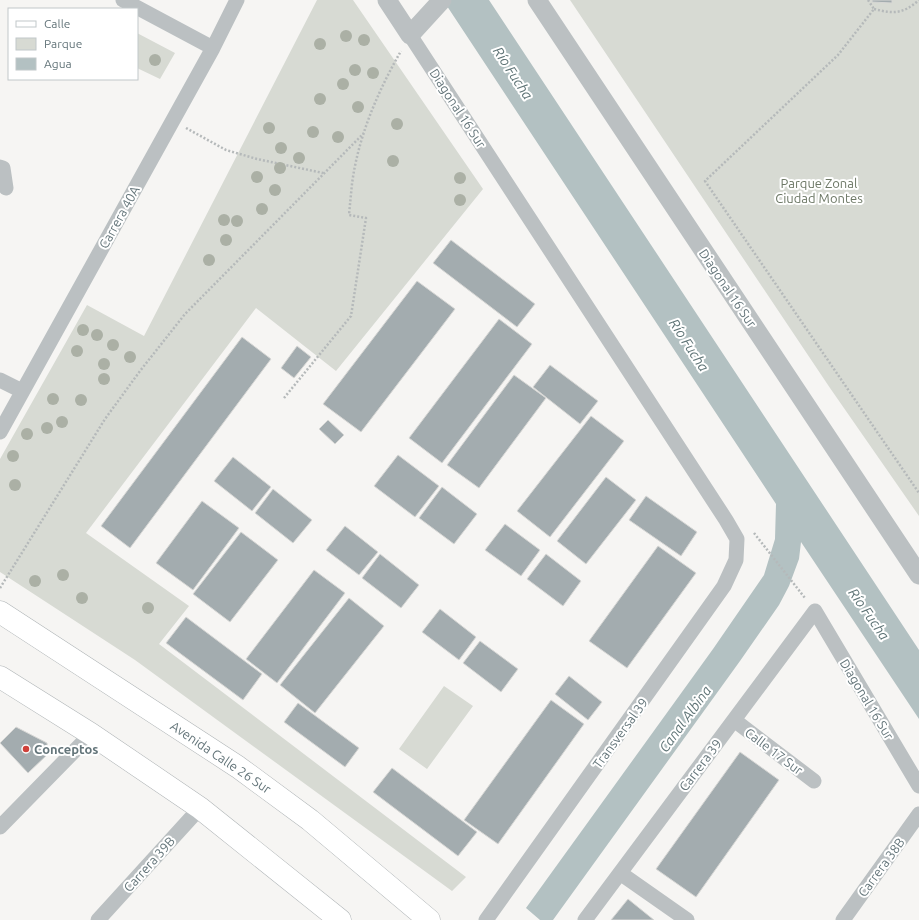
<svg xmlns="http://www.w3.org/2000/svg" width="919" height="920" viewBox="0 0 919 920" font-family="Ubuntu,sans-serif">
  <rect width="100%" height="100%" fill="#f6f5f3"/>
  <!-- green -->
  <path fill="#d7dad3" d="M317,0H353L483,189L336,371L256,308L86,533L189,606L159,644L466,877L452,891L135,660L0,572V459L87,305L144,336Z
    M570,0H919V516L830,388Z
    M137,33L175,53L160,79L137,68Z
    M444,686L473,706L427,769L399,749Z"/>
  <!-- water -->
  <path fill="#b3c1c2" d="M443,0H489L919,650V719L801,542L799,559L789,586L779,605L740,661L553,920H540L526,908L713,649L764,575L775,539L776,504Z"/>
  <!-- building -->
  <path fill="#a3acaf" stroke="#d7d7d5" d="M872,0H892V3L872,2Z
    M451,240L535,304L517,327L433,263Z
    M417,281L455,309L361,432L323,404Z
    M499,319L532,344L442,463L409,438Z
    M242,337L271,359L130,548L101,526Z
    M297,346L311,357L294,378L281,368Z
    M550,365L598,401L580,424L533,387Z
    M514,375L546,398L479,488L447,465Z
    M591,416L624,441L550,537L517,511Z
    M328,420L344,435L335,444L319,429Z
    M398,455L439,486L415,517L374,486Z
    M233,457L271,487L252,511L214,481Z
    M606,477L636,500L586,564L557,541Z
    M442,487L477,514L454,544L419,518Z
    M273,489L312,520L293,543L255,513Z
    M646,496L697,532L681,556L629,520Z
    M202,501L239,528L193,590L156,563Z
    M505,524L540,550L521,576L485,550Z
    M345,526L378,552L359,575L326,550Z
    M241,532L278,560L230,622L193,594Z
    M658,546L696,573L627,668L589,641Z
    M380,554L419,585L401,608L362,578Z
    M546,554L581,581L563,606L527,579Z
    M314,570L345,593L277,683L246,659Z
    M349,598L384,626L315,713L280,685Z
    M440,609L476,637L459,660L422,632Z
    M186,617L262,674L243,700L166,643Z
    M480,641L518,669L501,692L463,663Z
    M569,676L602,702L588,720L555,694Z
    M551,700L584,724L498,844L464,820Z
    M298,703L359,748L345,767L284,722Z
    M16,727L47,743L48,754L28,773L0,743Z
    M740,752L779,780L696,897L656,869Z
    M392,768L477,832L458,856L373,792Z
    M628,899L654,920H611Z"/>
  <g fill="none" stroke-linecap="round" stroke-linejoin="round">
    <defs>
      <path id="primary" d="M0,612L238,767L310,820L429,920
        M0,677L91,734L200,808L340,920"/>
    </defs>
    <!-- primary casing -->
    <use href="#primary" stroke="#afb4b6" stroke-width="23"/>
    <!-- path -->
    <path stroke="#b5b9ba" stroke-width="2.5" stroke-dasharray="2 2" stroke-linecap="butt" d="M868,0L874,9L838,55L705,181L919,493
      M874,9C894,14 903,14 919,0
      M186,128L226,150L257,159L323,173
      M284,398L351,316L366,218L349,215C350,204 351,194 352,184C358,137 378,91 401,51
      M754,533L805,598
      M0,588L105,419L140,371L185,314L364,133"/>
    <!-- minor -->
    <path stroke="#bbc0c2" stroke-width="15" d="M123,0L213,48
      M410,35L726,520L737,539L736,560L724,586L486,920
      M0,167L3,168L6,188
      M0,380L22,391
      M0,432L213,48L237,0
      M734,720L814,781
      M0,827L91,734
      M620,873L687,920
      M98,920L200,808
      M585,920L815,611L919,786
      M843,920L919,814"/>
    <!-- tertiary -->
    <path stroke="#bbc0c2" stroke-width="19" d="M387,0L410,35L442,0
      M537,0L919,575"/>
    <!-- primary -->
    <use href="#primary" stroke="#fff" stroke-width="22"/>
  </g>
  <!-- trees -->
  <g fill="#abb0a5">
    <circle cx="346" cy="36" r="6"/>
    <circle cx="364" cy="40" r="6"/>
    <circle cx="320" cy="44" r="6"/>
    <circle cx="155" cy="60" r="6"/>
    <circle cx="355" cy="70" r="6"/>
    <circle cx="373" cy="73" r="6"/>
    <circle cx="343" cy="84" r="6"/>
    <circle cx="320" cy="99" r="6"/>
    <circle cx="358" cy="107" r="6"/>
    <circle cx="397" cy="124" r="6"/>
    <circle cx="269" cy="128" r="6"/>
    <circle cx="313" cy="132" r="6"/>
    <circle cx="338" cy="137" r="6"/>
    <circle cx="281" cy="148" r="6"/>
    <circle cx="299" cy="158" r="6"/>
    <circle cx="393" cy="161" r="6"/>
    <circle cx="280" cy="168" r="6"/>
    <circle cx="257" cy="177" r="6"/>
    <circle cx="460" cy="178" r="6"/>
    <circle cx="275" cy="190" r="6"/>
    <circle cx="460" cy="200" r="6"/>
    <circle cx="262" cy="209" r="6"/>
    <circle cx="224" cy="220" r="6"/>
    <circle cx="237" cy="221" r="6"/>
    <circle cx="226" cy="240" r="6"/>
    <circle cx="209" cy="260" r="6"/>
    <circle cx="83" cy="330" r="6"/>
    <circle cx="97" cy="335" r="6"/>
    <circle cx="113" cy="345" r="6"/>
    <circle cx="77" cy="351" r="6"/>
    <circle cx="130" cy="357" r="6"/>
    <circle cx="104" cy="364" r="6"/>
    <circle cx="104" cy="379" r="6"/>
    <circle cx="53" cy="399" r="6"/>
    <circle cx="81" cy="400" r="6"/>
    <circle cx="62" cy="422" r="6"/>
    <circle cx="47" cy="428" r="6"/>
    <circle cx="27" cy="434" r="6"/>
    <circle cx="13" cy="456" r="6"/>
    <circle cx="15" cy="485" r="6"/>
    <circle cx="63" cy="575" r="6"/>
    <circle cx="35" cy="581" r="6"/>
    <circle cx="82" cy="598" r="6"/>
    <circle cx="148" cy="608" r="6"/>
  </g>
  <!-- markers -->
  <circle fill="#cf413a" stroke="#fff" stroke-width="1.5" cx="26" cy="749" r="4"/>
  <g text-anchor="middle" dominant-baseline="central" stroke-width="4" stroke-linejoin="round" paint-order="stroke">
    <!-- street labels -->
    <g font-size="13" fill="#64757a" stroke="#fff">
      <text transform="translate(458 108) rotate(57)">Diagonal 16 Sur</text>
      <text transform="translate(119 217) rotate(-61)">Carrera 40A</text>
      <text transform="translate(728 288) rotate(56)">Diagonal 16 Sur</text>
      <text transform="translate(867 699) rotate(59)">Diagonal 16 Sur</text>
      <text transform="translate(620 733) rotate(-54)">Transversal 39</text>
      <text transform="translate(774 751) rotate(37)">Calle 17 Sur</text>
      <text transform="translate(221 757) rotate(34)">Avenida Calle 26 Sur</text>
      <text transform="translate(700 765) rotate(-53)">Carrera 39</text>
      <text transform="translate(149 864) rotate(-48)">Carrera 39B</text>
      <text transform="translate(881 867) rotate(-54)">Carrera 38B</text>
    </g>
    <!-- park labels -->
    <g font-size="13" fill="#6d7866" stroke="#fff">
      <text x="819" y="183">Parque Zonal<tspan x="819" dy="15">Ciudad Montes</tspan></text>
    </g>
    <!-- poi labels -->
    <g font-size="13" font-weight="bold" fill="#64757a" stroke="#fff" text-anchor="start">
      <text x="34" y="749">Conceptos</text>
    </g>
    <!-- water labels -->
    <g font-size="14" font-style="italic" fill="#5f7476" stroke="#fff">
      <text transform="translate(513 73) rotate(57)">Río Fucha</text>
      <text transform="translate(689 345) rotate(57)">Río Fucha</text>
      <text transform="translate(869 614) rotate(55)">Río Fucha</text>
      <text transform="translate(685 719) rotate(-54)">Canal Albina</text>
    </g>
  </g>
  <!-- legend -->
  <rect x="8" y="8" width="130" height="72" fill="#ffffff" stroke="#c1c8ca"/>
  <rect x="16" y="21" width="20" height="6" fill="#ffffff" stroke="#c1c8ca"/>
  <text x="44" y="28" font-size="12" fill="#64757a">Calle</text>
  <rect x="16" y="38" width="20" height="12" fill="#d7dad3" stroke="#c1c8ca"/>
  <text x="44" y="48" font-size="12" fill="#64757a">Parque</text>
  <rect x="16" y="58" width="20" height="12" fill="#b3c1c2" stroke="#c1c8ca"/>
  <text x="44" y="68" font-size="12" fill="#64757a">Agua</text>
</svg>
